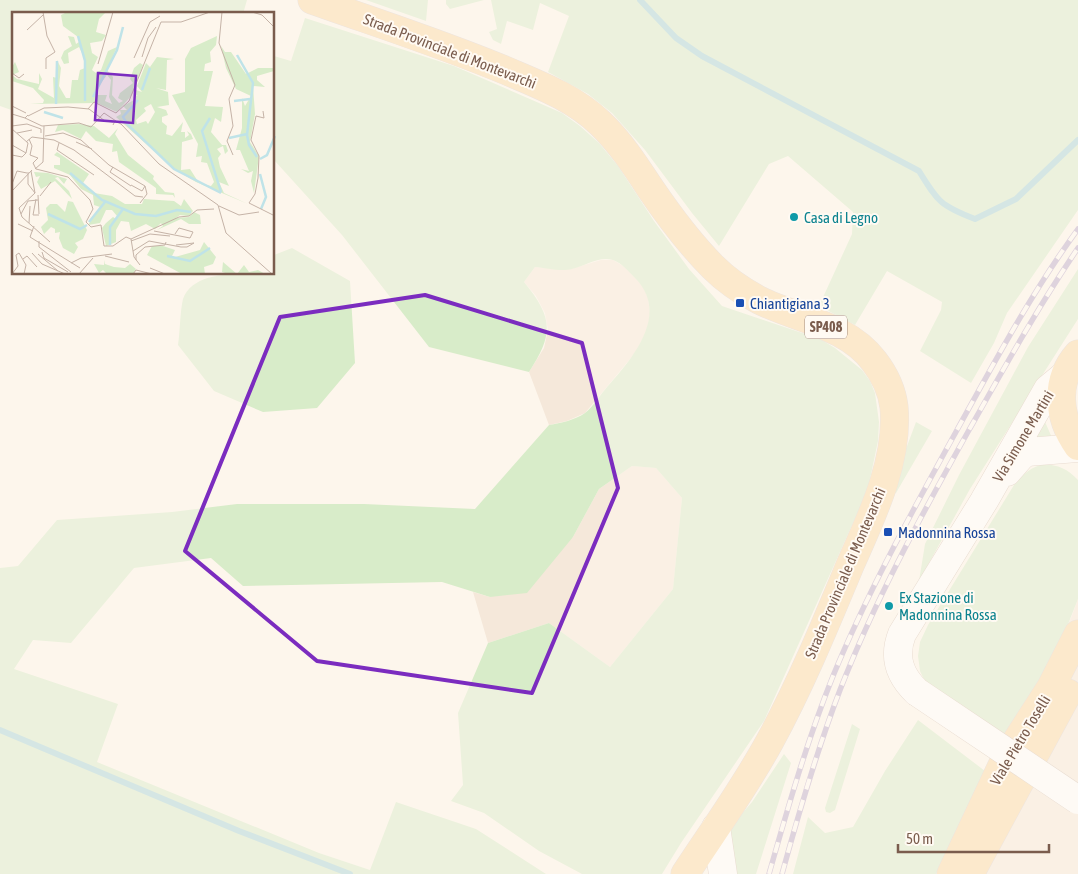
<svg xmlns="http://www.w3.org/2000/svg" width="1078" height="874" viewBox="0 0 1078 874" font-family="'Asap Condensed',sans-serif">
  <rect width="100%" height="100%" fill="#fdf6ec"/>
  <!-- residential -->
  <path fill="#f5e8da" d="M601,260H613L625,267L643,286L648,298L650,313L648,327L640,347L585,413L567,421L549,425L529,372L544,348L548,330L545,313L536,296L524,282L535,267L571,269Z
    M632,466L656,468L682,498L673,589L610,667L549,623L488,643L473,592L490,597L573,537L599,489Z
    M1078,599V874H936L957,829L1071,618Z"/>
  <!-- green -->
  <path fill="#d8ecc9" d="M0,0H247L243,14H14V111L0,106Z
    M366,0H428L426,21Z
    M446,0H484L450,9L446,4Z
    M491,0H1078V210L1007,313L994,343L971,383L920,351L941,310L942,302L887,271L855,325L819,306L852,234L853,212L788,156L769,164L719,246L692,213L645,150L612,113L588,94L548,72L569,16L540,3L533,30L507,21L501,44L493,40L489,32L497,29Z
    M305,18L454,66L562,113L580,126L599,143L618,166L654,221L689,269L722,306L820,339L835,348L862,370L870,381L875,393L879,422L878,441L869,484L862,503L764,721L681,843L662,874H582L539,851L484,813L451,801L463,785L458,713L488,643L549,623L610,667L673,589L682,498L656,468L632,466L599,489L573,537L527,593L490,597L442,582L243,586L211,558L134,568L71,643L33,640L14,669L118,704L97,762L319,853L370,870L396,802L476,829L546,874H0V568L18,566L57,520L172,512L237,504H364L475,509L549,425C561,423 575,420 585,413C593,407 600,395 607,387C632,359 670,315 636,279C629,272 622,263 613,260C598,256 586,266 572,269C561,272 546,268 535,267L524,282C553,317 554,334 529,372L429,347L342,235L274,160V56L291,61Z
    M292,248L350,281L355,363L317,408L263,412L214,391L178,345C180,333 180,311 183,299C194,268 248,274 274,274V255Z
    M1078,269V319L970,489L919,581L925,544L959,475L1028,347Z
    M1042,415L1053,440L1037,442L1033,429Z
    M916,422L932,431L896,493L893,494L891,489Z
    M1044,464C1058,465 1068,469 1078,480V599L1059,647L1043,678L1003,737L927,686L920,671L918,656L920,642L928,625L1014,485C1023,474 1031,467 1044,464Z
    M918,720L985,771L936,874H793L808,817L825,833L853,827L885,771Z
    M852,724L860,729L835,810L830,813L826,812L825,808Z
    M784,754L791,763L756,874H729L727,831L752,802Z"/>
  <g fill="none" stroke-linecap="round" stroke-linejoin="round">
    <!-- stream -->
    <path stroke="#a5d3da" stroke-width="6" d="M640,0L676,38L702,56L919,171C938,202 941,206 975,219L1016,199L1078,140
      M0,730L239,831L350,874"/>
    <defs>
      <path id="minor" d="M1007,472L1021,456L1027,452L1078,448
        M917,692C900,676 893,657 902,634L984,501L1048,389L1065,375
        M716,827L723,874"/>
      <path id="major" d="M312,0C377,23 443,44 507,71C540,85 574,98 600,123C620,142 635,165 650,188C669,216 689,243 713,267C726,280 742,291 759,300C797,319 847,325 874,361C884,374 892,390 894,407C899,460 872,516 851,563C826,623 801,684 770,741C745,787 714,830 685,874
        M1078,354C1054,381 1058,418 1078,446
        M951,874L1006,757L1051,687L1078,634
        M970,874L1068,693"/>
    </defs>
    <!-- minor casing -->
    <use href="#minor" stroke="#d1beb0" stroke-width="29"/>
    <!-- major casing -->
    <use href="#major" stroke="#dad1cd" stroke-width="29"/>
    <!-- minor -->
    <use href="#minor" stroke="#fff" stroke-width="28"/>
    <!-- major -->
    <use href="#major" stroke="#fbd9a5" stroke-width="28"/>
    <defs>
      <path id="rail" d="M769,874C788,807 807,741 833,676C868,591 913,510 957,430C995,361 1032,292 1078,229
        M782,874C799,812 817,750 840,690C875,600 922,514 969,430C1004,368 1038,307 1078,248"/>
    </defs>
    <!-- rail casing -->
    <use href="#rail" stroke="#b9a8c9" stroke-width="5.5"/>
    <!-- rail -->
    <use href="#rail" stroke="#fffaf3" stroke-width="4" stroke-dasharray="11" stroke-linecap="butt"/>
    <defs>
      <path id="minor-bridge" d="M917,692L1078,800"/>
    </defs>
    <!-- minor-bridge casing -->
    <use href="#minor-bridge" stroke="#d1beb0" stroke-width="29" stroke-linecap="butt"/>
    <!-- minor-bridge -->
    <use href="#minor-bridge" stroke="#fff" stroke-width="28"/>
  </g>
  <!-- marked area -->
  <path d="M0 0H1078V874H0ZM425,295L582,343L618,488L532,693L317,661L185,551L280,317Z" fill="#fdf6ec" fill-opacity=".55" fill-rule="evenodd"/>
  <path fill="none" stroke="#7b2cbf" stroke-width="4" stroke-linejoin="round" d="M425,295L582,343L618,488L532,693L317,661L185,551L280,317Z"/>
  <!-- markers -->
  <g fill="#0f9aa8" stroke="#fffaf3" stroke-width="2">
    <circle cx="794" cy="217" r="5"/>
    <circle cx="889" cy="606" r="5"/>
  </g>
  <g fill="#1a4fb4" stroke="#fffaf3" stroke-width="2">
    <rect x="735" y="298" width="10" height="10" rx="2.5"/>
    <rect x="883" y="527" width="10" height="10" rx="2.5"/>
  </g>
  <g text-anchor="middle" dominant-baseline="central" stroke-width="4" stroke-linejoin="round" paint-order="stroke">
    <!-- shield labels -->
    <rect fill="#fffaf3" stroke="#a28b7f" stroke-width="1" x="805" y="315.5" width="42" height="23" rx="4"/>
    <g font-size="14" font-weight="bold" fill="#7a5c4d">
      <text x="826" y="327">SP408</text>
    </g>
    <!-- street labels -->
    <g font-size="15" fill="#7a5c4d" stroke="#fffaf3">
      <text transform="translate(450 51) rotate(21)">Strada Provinciale di Montevarchi</text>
      <text transform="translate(1023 436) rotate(-59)">Via Simone Martini</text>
      <text transform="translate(845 573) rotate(-67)">Strada Provinciale di Montevarchi</text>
      <text transform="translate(1020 740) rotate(-59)">Viale Pietro Toselli</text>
    </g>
    <!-- culture labels -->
    <g font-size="15" fill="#0d838f" stroke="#fffaf3" text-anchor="start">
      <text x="804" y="217">Casa di Legno</text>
      <text x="899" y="597">Ex Stazione di<tspan x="899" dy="17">Madonnina Rossa</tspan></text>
    </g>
    <!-- transit labels -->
    <g font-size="15" fill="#164399" stroke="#fffaf3" text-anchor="start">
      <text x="750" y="303">Chiantigiana 3</text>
      <text x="898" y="532">Madonnina Rossa</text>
    </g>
  </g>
  <!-- overview -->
  <g transform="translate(12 12)">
    <rect width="262" height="262" fill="#fdf6ec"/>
    <path d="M94,0L87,7L84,20L94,23L90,29L78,31L80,41L86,45L80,58L84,61L89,58L96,39L105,35L95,58L101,65L100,83L107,91L111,89L106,86L108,81L121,71L118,67L122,56L128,51L131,53L120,83L105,100L85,91L18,92L31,91L32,88L21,76L0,69V55L3,50L7,60L0,63L5,67L27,72V61L30,67L26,77L42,86L41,65L45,66V48L49,56L47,74L54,86H58L60,68H66L68,58L73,56V47L67,35L56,41L57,51L52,52L49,46L52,39L60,34L56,24L62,25L64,32L67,30L66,25L51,14L49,3L55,0ZM95,63L99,68L97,85L100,92L93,89L95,83H86V75ZM205,24L204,33L198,40L199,50L193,52L192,59H201L193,94L211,95L209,110L203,106L199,120L210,133H214L216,139L213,142L211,134L205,137L209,142L206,146L208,155L217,174L207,170L212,181L236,192L184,170L162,157L104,105L109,102L108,98H115L111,94L122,88V83L126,84L122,82L124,78L130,80L125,74L134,51L138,55L145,45L162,47L155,48L154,78L144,76L156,80L157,93L145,95L154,98L156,103L150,105V110L155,114L154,122L160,124L171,110L169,120H173V126L177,123L175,119L179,122L181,127L170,130L169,158L178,157L187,171L199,174L202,170L195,151L189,150L190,144L184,145L186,132L160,83L173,80V47L179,36ZM139,92L143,100L136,112L134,109L125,112L124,108L134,99L132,96ZM209,34L213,40H219L234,62L246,56H262V59L245,64V68L253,75L241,74L243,102L238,130L247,144L242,181L239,169L241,159L236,161L229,157L237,159L228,138H224L230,116V86L233,94L239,84L224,77L214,56ZM68,112L82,114L97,126L106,116L103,122L116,143L142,164L141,167L153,180L162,181L163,186L161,183L144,182V176L107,150L105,139L100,140L101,132L84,129L74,119L69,127L51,118L43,120L46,113ZM45,140L77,162L71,171L82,181L100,184L113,192H130L132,187L162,189L169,194L172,187L181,199L177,204L168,203L164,206L177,205L182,200L188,203L189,212H177L169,207L145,218L151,214L149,211L143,217L134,212L119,219L117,210L109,209L104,218V230L94,234L90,216L94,211L101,205L104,207L108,202L105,204L100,198H94L88,211L76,213L88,195L82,193L81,183L69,177L58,163L42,156V153H48V146L42,143ZM22,160L36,161L55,167L52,172L46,165L43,166L57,179L60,187L43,169L29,177L25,170L28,164L24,165ZM56,189L61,190L75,218L71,227L63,231L66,235L62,242L51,236L47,226L48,220L43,221V217L39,215L32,222L29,215L36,208L34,196L38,192H45L53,200ZM192,230L204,245L201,252L192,255L193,262H170L135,243L140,234H151L163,238L160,244L163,245L188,238ZM93,248V252L102,255L113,256L118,252L124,257L121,262H95L91,258L87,261L82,252L92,253ZM211,250L225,262L232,253L237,260L246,258L253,262H216L210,260Z" fill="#d8ecc9" fill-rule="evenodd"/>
    <path fill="none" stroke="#bfe3e8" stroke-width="2.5" d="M66,24L73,49V89M225,43L241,71L235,123L237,133L245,145M130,78L138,56M81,85L105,38L111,15M126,88L111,105L116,113L162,157L209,181M222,89L238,87M44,92L45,49M32,100L51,106M198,106L190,119L209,180M217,126L235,122M248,147L255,143L263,124M58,161L90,188L123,202L144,204L165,198L179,200M248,162L254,185L249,197M36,202L68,217L75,213M77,210L93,190M98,233V215L111,197M155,244L178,249L198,236"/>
    <path fill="none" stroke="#c5b3a7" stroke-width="1" d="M31,0L35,24L43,40L34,46V57M210,0L207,31L223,73L217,87L221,114L215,129L221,143M240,0L250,3L263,16M15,18L31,3M130,45L136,26L144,15M122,46L138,10L148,4M86,52L101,0M0,61L7,66L12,62M0,94L14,101M76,97L82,90L104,101L117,89L149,10H169L198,0M251,99L252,106L244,104L239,128L247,144L246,166L243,182L237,191L263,204M0,102L13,106L16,103M16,104L32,96L56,95L77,97L93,109L101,110M13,106L30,114M101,113L103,109L109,112L147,152L206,193L214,221L260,262M0,114L15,112L29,117V121M30,114L67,111L79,115L92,101L104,109M0,117L16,131L14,141M5,121L20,118M33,124L51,121L69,128L97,153L133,174M17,127L20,134L18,143L26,146L21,151L24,157M14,130L20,125L42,128L62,138L123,184L131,185M64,130L80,137M47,131L45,138L82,163M0,133L14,141M0,143L10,145L14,141M101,155L98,160L119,174M23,157L31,150L32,114M24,157L56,165L78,188L81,197L74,210L79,215L89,213L92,234H101L114,225L119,227M19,159L23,181M16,160V172L23,181M0,172L5,159L15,161M119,173L130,179L133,174M0,179L20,158M26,183L27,202M28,184L39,170M24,187L21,203H27M128,191L135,182L133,174M207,194L227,203L247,200M9,202L16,189L26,188M10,205L38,230M10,205L7,196L23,181M17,211L18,194M6,212L21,219M22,214L18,225L68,256M142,219L178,226L181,220L167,216L163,222M119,227L167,205L177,204L185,198L202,197M119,227L122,245L128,253M27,229V235L59,260M119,229L138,222L158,224M121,239L137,229L169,235H175L182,231L164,233M30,240L32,246L56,260M20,241L30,252L53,262M26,242L46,259M93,244L117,250M11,247L15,244L25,255M124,248V243L133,235L153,233L154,230M59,251L69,246L100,242M138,256L153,262M0,262L6,254L4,243L7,241L14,253L12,262M67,262L81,246M121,262L124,258L140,262"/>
    <path fill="#7b2cbf" fill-opacity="0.15" stroke="#7b2cbf" stroke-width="2.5" d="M86,61L124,64L121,111L83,108Z"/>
    <rect width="262" height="262" fill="none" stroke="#7a5c4d" stroke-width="2.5"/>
  </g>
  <!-- scale -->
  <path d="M898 844v8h151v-8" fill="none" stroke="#7a5c4d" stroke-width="2.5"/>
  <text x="906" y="844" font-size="15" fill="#7a5c4d" stroke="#fffaf3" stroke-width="4" paint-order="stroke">50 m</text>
</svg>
